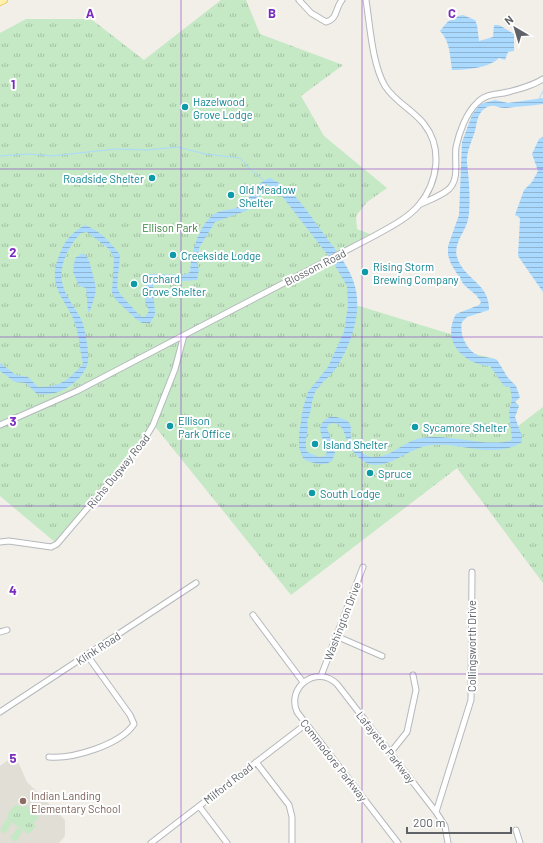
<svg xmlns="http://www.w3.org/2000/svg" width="543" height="843" viewBox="0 0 543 843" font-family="Barlow,sans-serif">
  <defs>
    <pattern id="park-tufts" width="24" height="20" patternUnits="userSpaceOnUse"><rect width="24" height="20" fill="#c5e8c5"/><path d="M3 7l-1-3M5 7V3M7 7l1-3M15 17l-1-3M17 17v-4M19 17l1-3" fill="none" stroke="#a3c0a4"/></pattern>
    <pattern id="water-rules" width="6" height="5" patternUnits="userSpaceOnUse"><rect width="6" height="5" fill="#aadaff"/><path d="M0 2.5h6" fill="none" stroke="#8eb4d2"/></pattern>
  </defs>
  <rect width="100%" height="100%" fill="#f1efe8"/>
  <!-- education -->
  <path fill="#e1ded6" d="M15,755L27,782L65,820V836L59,843H0V766Z"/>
  <!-- grass -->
  <path fill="#c5e8c5" d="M6,819L12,823L5,834L0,830Z
    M18,827L23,831L16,842L10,838Z"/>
  <!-- park -->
  <path fill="url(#park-tufts)" d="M221,0H246L260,34L343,65L301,96L324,136L387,188L367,202L356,216L357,229L370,234L337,252L353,280L356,305L463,338C474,361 479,352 497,360L508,378L516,386L519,399L515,401L519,406L515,417L517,427L543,407V583L457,468L291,595L153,424L140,442L56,543L0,496V33L26,19H91L144,60Z
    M15,805L28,807L39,818L33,823L36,826L29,834L7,819L9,812Z"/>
  <!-- water -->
  <path fill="url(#water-rules)" d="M463,15L475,20L477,25L479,41L493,37L494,25H499L514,34V51L508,52L505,60L499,58C489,68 466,70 452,70C450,56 450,41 440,31C448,21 451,17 463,15Z
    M543,98V104C531,106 519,106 507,108C498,109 493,102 484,109C477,115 477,123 475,131C472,141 466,152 467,163C469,178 471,205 468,220C465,232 453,244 457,257C463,279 490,283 489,310L467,317L462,322C459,334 466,351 479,356C485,358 491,357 497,360L508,378L516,386L520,397L515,402L519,406L515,417L522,437V442C494,460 461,442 432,445C409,447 389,470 369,464C361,462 351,450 348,443C344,434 343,420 329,424L327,428L335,453L332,461L326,464H318L307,461L303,458L299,447V435L303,408L308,392L328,367L344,332L348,306L347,286L333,262L282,196L267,184L256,202L248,210L215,222L199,248L197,265L199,269L197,280L153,283L155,315L150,323H142L136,319L116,300L112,293L114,258L109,249L87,232L81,233C69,245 59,264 62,282C65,297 76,308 82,321C85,329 89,351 88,360C87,377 64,393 49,394C45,395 40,394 37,394L26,383L15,382L0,371V363L16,375L28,377L38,387C61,387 68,380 83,364C80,353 80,341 77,330C69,298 43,290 61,251C66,238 73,232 85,225C101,231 110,242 120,255L117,287L120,294L140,316L145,317L149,311L145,301L147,276L150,274L184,275L190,272C191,254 198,226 214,214C222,209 235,211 243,204C255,193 252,185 270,178C293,189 306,209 320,229C332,245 346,262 353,280C364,309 352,342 337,367C331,376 321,382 315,392C311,401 312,412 307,421C310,431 303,442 307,452L319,457L326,456C330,444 310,428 328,418C332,416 335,417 340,418C356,423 349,428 351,439C352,447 365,457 373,457C391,458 404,441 421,438C450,433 480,447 510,441L512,439L509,412L512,399L510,387L504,386L490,366C463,364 441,341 456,314L479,305L481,302L476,295L464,285L451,264L448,255V246L459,215L462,142L472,115L480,104L495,100L508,103Z
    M543,137V292L518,256L520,218L515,215L524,190L532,182L538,171L532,154L539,139Z
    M83,253C90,259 90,264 92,272C98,292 96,292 90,311L88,312L86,288L79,286L73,272L75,258Z"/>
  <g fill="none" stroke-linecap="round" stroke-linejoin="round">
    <!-- stream -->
    <path stroke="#aadaff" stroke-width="1" d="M539,99L543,91
      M0,156L29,154L52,156L115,149L147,150L178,147L205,154L240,158L250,169L264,180"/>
    <defs>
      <path id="minor" d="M299,0L311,13L326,22C338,19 335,8 342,0
        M419,205C429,200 441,196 449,189C460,178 454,161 456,147C459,133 466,113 477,103C486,93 497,95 508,92C520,89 532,86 543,79
        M0,425L77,391L374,236C390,227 407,219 419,205C438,182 443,148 424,124C412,109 395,102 385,86C372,64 370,25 366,0
        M0,542L9,541L51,547L57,544L141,445L153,425L175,369L184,335
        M253,615L303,682
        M0,632L7,630
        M336,636L382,656
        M321,676L363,567
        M0,712L196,583
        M391,752L407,732L416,690L413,675
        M49,757C73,759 120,745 134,724L130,715L87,655
        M256,762L289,805L292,817V843
        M199,806L227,843
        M436,812L471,700L472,572
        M516,830L520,843
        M151,843L306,724
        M398,843L297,712C286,687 317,664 337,684L436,812L445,826L448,843"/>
      <path id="major" d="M0,2L4,0"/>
    </defs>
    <!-- minor casing -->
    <use href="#minor" stroke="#b5b8bc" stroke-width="7"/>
    <!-- major casing -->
    <use href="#major" stroke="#f2c960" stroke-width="8"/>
    <!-- minor -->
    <use href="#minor" stroke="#fff" stroke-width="5"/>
    <!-- major -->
    <use href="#major" stroke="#fff2af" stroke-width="6"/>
  </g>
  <!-- grid -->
  <path fill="none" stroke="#7b2cbf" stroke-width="1" stroke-opacity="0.55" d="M181,0V843M362,0V843M0,169H543M0,337H543M0,506H543M0,674H543"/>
  <!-- markers -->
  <g fill="#0f9aa8" stroke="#fff" stroke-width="1.5">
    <circle cx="185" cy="107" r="4"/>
    <circle cx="152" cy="178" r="4"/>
    <circle cx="231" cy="195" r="4"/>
    <circle cx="173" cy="255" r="4"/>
    <circle cx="365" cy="272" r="4"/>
    <circle cx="134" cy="284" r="4"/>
    <circle cx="170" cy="426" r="4"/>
    <circle cx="415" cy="427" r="4"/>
    <circle cx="315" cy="444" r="4"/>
    <circle cx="370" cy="473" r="4"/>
    <circle cx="312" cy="493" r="4"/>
  </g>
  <circle fill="#8d6e63" stroke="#fff" stroke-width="1.5" cx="23" cy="801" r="4"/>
  <g text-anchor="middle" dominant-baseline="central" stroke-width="4" stroke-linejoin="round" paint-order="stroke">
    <!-- culture labels -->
    <g font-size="11" fill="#0d838f" stroke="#fff" text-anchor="start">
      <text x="193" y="101">Hazelwood<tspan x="193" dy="13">Grove Lodge</tspan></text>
      <text x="144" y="178" text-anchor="end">Roadside Shelter</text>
      <text x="239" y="189">Old Meadow<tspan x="239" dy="13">Shelter</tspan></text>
      <text x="181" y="255">Creekside Lodge</text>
      <text x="373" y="266">Rising Storm<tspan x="373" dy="13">Brewing Company</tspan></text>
      <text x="142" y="278">Orchard<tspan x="142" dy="13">Grove Shelter</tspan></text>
      <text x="178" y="420">Ellison<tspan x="178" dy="13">Park Office</tspan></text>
      <text x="423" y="427">Sycamore Shelter</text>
      <text x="323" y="444">Island Shelter</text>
      <text x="378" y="473">Spruce</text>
      <text x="320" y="493">South Lodge</text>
    </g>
    <!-- park labels -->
    <g font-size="11" fill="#348238" stroke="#fff">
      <text x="170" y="227">Ellison Park</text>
    </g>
    <!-- street labels -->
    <g font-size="11" fill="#5f6368" stroke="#fff">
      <text transform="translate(315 267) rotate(-27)">Blossom Road</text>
      <text transform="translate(118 471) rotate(-51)">Richs Dugway Road</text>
      <text transform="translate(342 621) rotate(-69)">Washington Drive</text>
      <text transform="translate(471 646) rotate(-90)">Collingsworth Drive</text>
      <text transform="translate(98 648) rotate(-33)">Klink Road</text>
      <text transform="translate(386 747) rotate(52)">Lafayette Parkway</text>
      <text transform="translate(334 760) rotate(52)">Commodore Parkway</text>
      <text transform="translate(228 783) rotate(-38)">Milford Road</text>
    </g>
    <!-- education labels -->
    <g font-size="11" fill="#785e54" stroke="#fff" text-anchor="start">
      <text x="31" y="795">Indian Landing<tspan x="31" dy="13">Elementary School</tspan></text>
    </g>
  </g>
  <g font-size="13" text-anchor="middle" font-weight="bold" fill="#7b2cbf" stroke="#fff" stroke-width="4" stroke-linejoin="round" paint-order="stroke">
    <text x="90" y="18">A</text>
    <text x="272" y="18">B</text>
    <text x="452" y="18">C</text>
    <text x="13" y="89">1</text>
    <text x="13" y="257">2</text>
    <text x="13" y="426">3</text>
    <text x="13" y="595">4</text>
    <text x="13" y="763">5</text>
  </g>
  <!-- north arrow -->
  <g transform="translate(515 28) rotate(322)" stroke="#ffffff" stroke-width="3" paint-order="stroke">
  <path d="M0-3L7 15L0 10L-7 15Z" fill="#5f6368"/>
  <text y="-6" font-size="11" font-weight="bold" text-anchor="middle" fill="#5f6368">N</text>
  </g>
  <!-- scale -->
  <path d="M407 827v6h104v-6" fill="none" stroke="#5f6368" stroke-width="2"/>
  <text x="413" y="827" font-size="12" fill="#5f6368" stroke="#ffffff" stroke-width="3" paint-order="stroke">200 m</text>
</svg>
